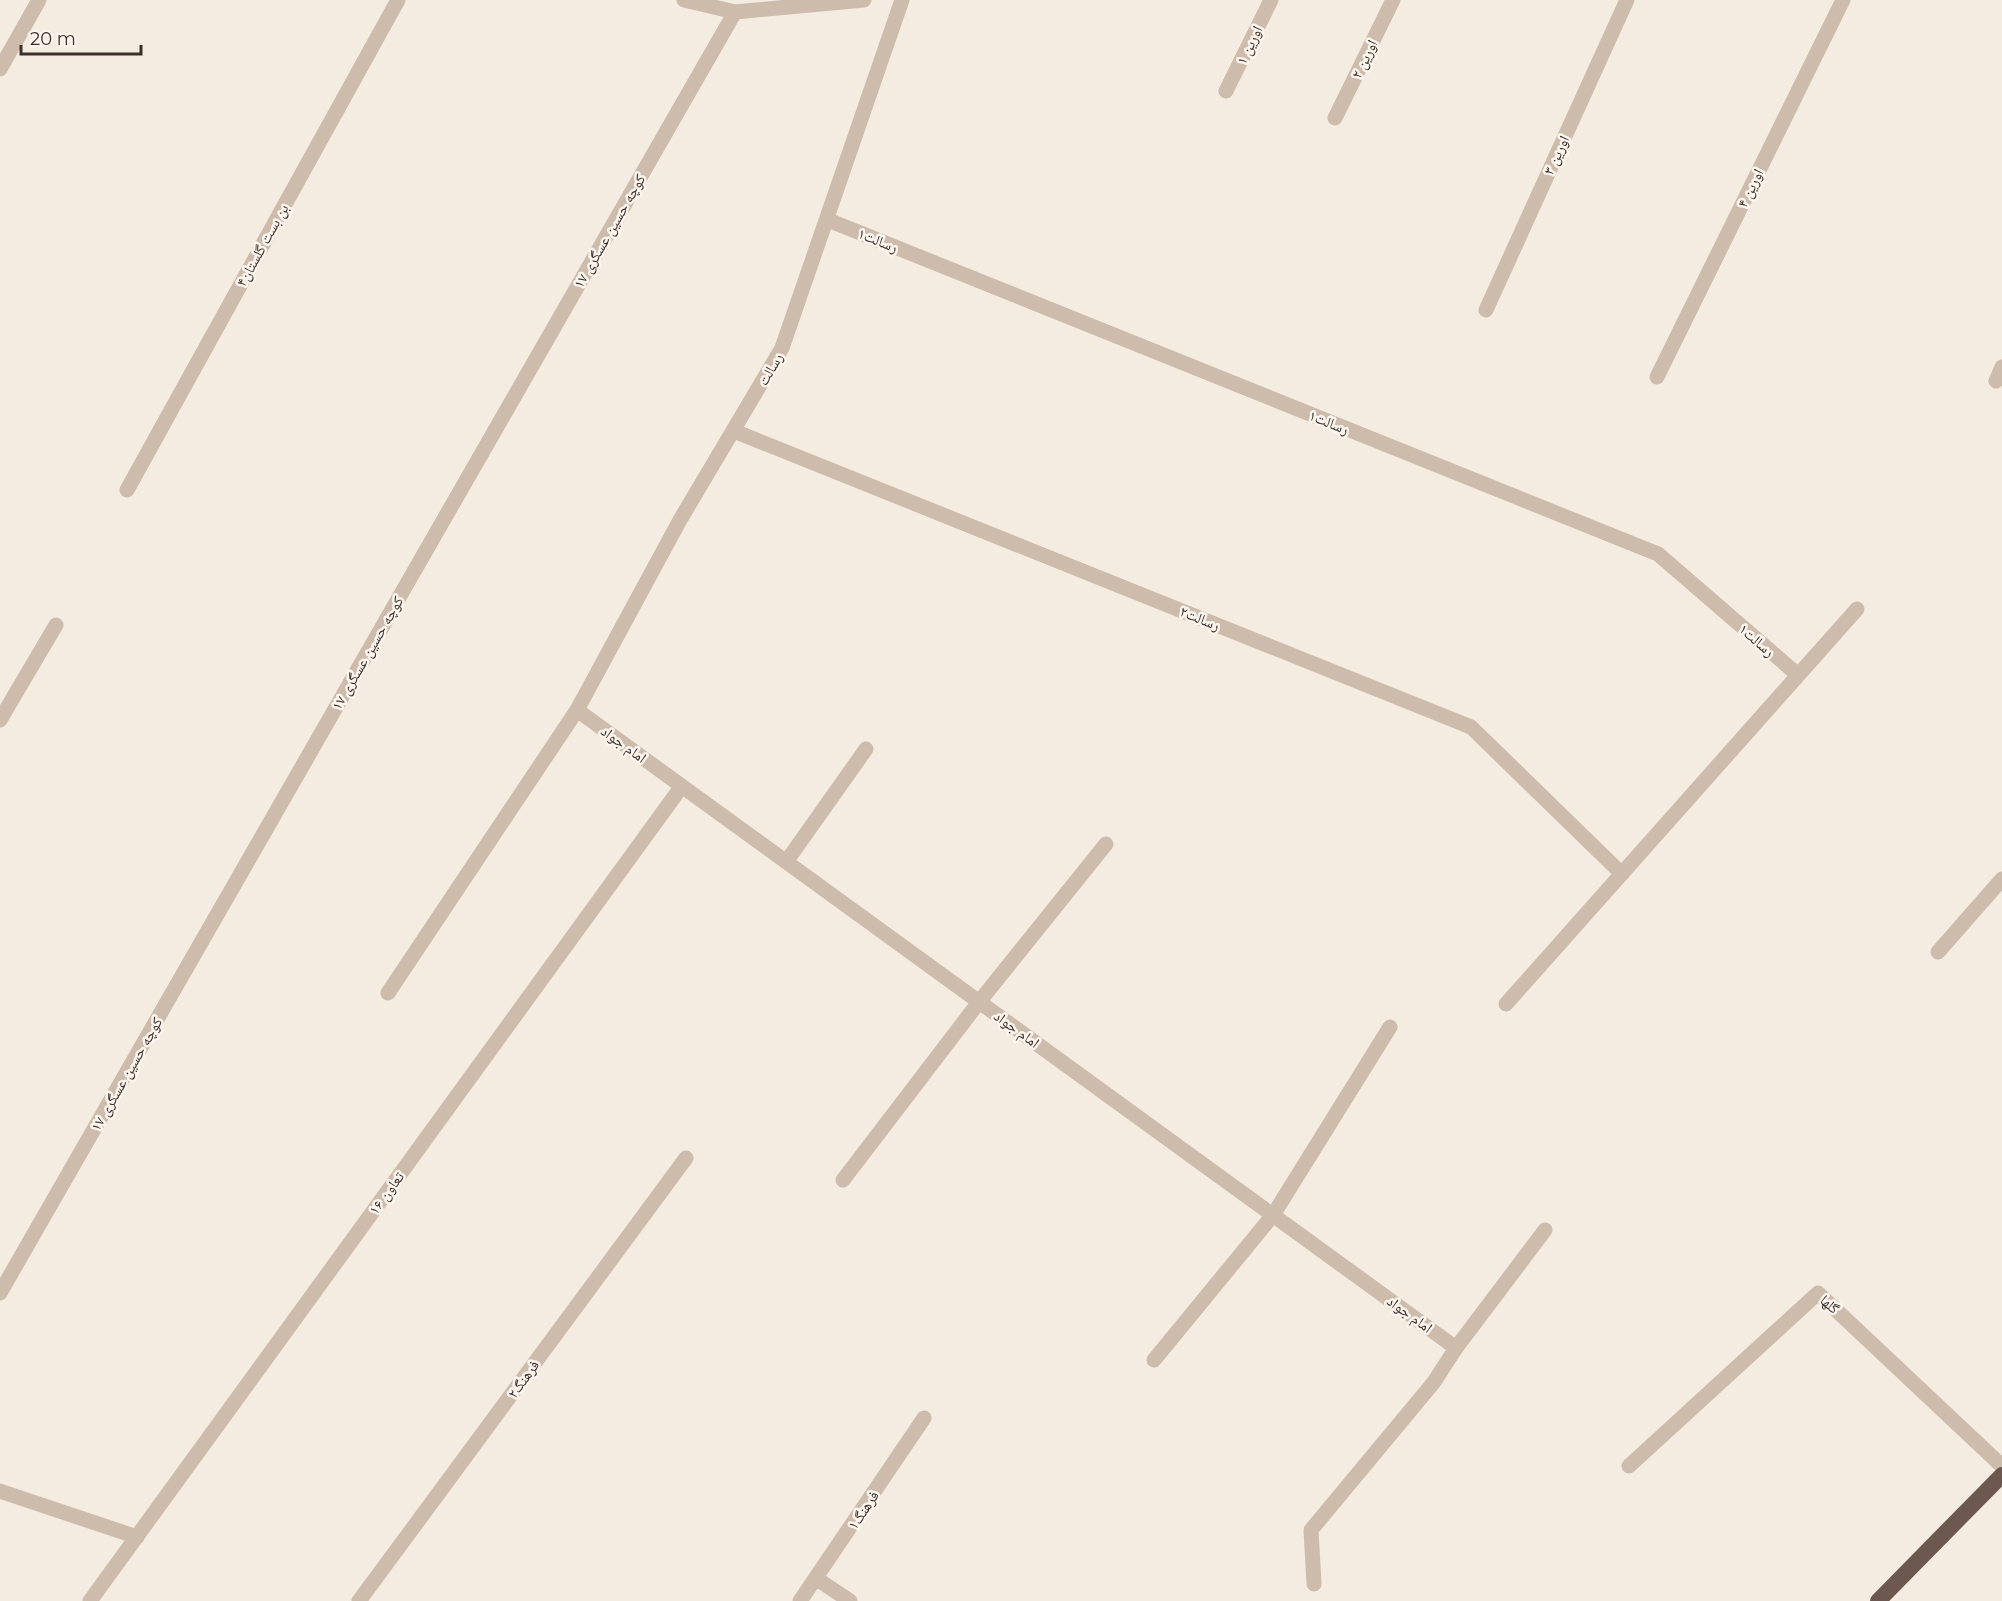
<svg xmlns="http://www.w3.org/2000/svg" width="2002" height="1601" viewBox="0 0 2002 1601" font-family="Montserrat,'Noto Naskh Arabic',sans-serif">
  <rect width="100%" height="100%" fill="#f4ebe1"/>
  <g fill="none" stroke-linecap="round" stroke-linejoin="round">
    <!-- minor -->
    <path stroke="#cdbbac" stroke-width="15" d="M0,69L39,0
      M1226,91L1271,0
      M1335,118L1393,0
      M828,220L1658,554L1798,675
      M1486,310L1627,0
      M1657,377L1843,0
      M1996,381L2002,367
      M734,431L1471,727L1622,874
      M127,490L398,0
      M577,710L1456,1348
      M0,720L56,625
      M786,862L866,749
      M1938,952L2002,879
      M388,993L577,710L680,520L782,348L902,0
      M1506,1004L1857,609
      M843,1180L979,1002L1106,844
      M0,1293L735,12
      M1154,1360L1273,1215L1390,1027
      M1629,1466L1818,1293L2002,1466
      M0,1491L137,1537
      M817,1579L850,1601
      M1314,1584L1311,1530L1434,1382L1456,1348L1545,1230
      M90,1601L682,786
      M359,1601L686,1158
      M800,1601L924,1418"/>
    <!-- tertiary -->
    <path stroke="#cdbbac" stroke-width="15" d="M684,0L735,12L864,0"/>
    <!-- trunk -->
    <path stroke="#6c584f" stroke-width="16" d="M1878,1601L2002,1475"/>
  </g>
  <g text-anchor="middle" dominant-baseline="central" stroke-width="5" stroke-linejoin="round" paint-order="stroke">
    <!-- street labels -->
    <g font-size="15" fill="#3b302b" stroke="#fbf5ee">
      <text transform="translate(1249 45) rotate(-64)">اورین ۱</text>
      <text transform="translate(1364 59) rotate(-64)">اورین ۲</text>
      <text transform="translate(1556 155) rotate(-65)">اورین ۳</text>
      <text transform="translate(1750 188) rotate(-64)">اورین ۴</text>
      <text transform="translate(609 231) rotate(-60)">کوچه حسین عسگری ۱۷</text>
      <text transform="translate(878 240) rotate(22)">رسالت۱</text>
      <text transform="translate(262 245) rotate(-61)">بن بست گلستان۴</text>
      <text transform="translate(770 369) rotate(-60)">رسالت</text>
      <text transform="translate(1329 422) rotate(22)">رسالت۱</text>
      <text transform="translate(1200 618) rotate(22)">رسالت۲</text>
      <text transform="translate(1757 640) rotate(41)">رسالت۱</text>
      <text transform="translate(367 653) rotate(-60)">کوچه حسین عسگری ۱۷</text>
      <text transform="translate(624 744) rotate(36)">امام جواد</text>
      <text transform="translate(1017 1029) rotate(36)">امام جواد</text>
      <text transform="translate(126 1074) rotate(-60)">کوچه حسین عسگری ۱۷</text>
      <text transform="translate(386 1193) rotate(-54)">تعاون ۱۶</text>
      <text transform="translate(1830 1304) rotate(42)">گلها</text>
      <text transform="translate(1410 1314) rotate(36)">امام جواد</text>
      <text transform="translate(523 1379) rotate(-54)">فرهنگ۲</text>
      <text transform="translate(863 1510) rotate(-56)">فرهنگ۱</text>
    </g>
  </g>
  <!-- scale -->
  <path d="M21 45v9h120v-9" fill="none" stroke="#3b302b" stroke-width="3"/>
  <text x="30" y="45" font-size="18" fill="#3b302b" stroke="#fbf5ee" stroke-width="4.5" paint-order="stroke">20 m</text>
</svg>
